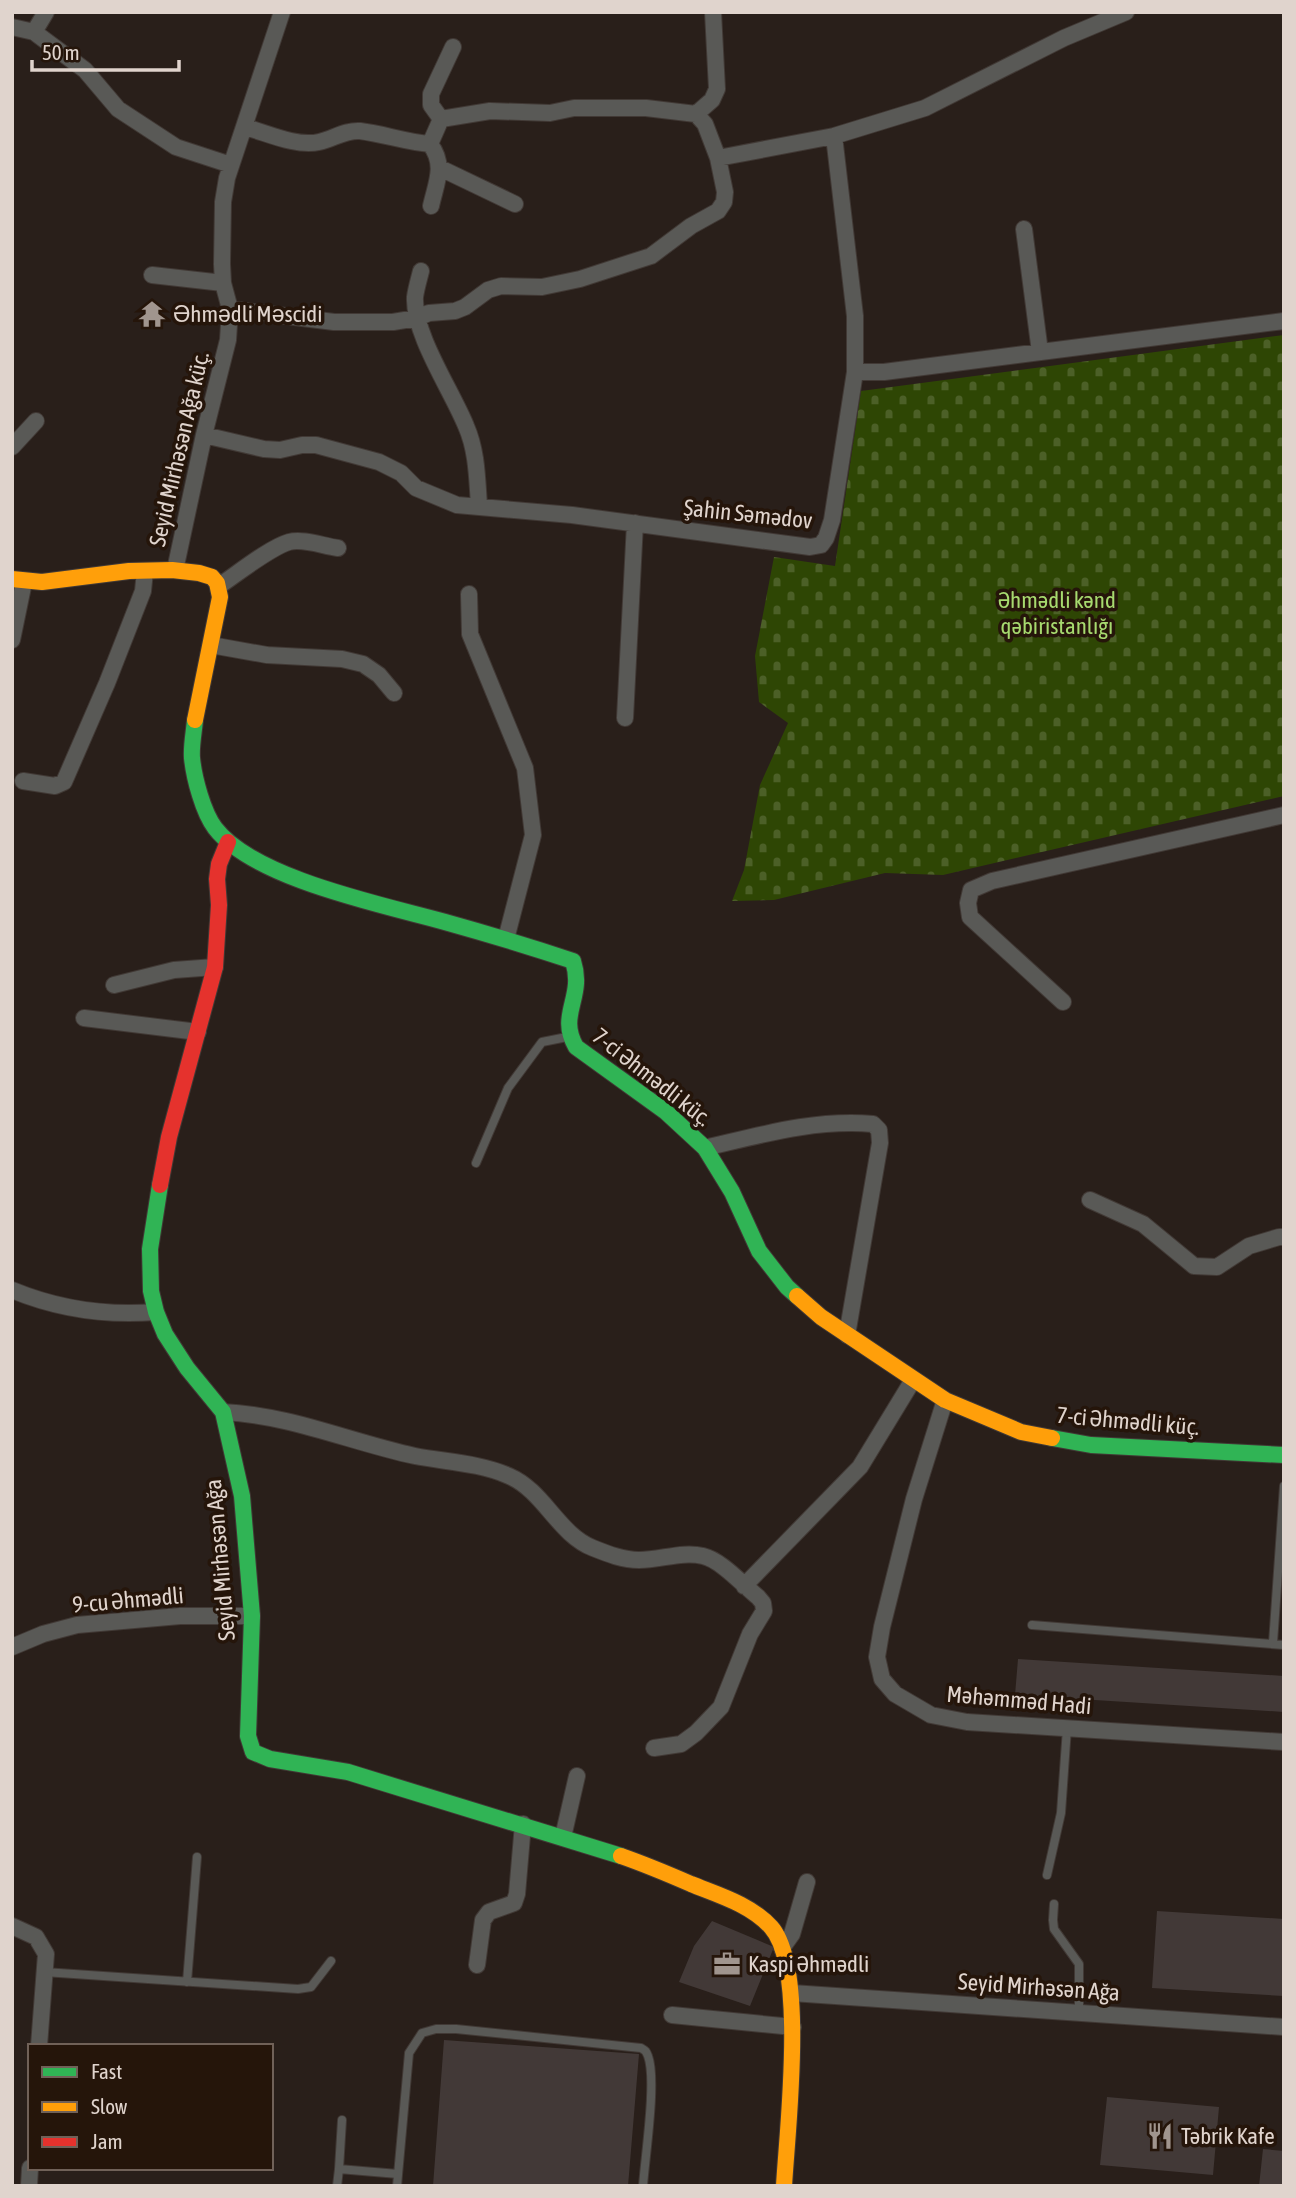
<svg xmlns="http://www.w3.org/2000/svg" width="1296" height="2198" viewBox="0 0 1296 2198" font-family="'Asap Condensed',sans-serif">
  <defs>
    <pattern id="cemetery-stones" width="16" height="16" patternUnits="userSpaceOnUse" patternTransform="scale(1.75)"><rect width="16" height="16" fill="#2e4604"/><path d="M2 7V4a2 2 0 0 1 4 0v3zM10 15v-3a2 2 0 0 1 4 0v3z" fill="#4c6027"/></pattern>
  </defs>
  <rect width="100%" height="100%" fill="#291f1a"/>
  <!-- cemetery -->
  <path fill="url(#cemetery-stones)" d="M1284,335V796L943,875L885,873L774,900L732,901L744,870L760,785L788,723L759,702L755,656L774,557L835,566L861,391Z"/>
  <!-- building -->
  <path fill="#423937" d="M1018,1659L1284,1676V1712L1015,1695Z
    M1157,1911L1284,1919V1996L1152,1988Z
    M712,1921L774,1947L750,2006L679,1982L694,1946Z
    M444,2040L639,2054L628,2186H433Z
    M1107,2097L1219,2107L1213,2175L1100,2165Z
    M1263,2149L1284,2151V2186H1259Z"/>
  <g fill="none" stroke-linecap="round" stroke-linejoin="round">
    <defs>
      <path id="lane" d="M476,1163L508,1088L542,1042L567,1037
        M1032,1625L1284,1645
        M1273,1643L1284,1486
        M1047,1875L1061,1813L1067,1728
        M1054,1904L1053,1920L1054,1929L1079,1964V2012
        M44,1972L298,1989L311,1987L331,1961
        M187,1982L197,1857
        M339,2169L342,2120
        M337,2186L339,2169L398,2174
        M397,2186L409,2053L422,2033L436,2029H456L641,2048C646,2051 646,2051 648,2056C657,2080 645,2157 643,2186"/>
      <path id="street" d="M12,27L34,32L85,70L118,109L176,147L231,165
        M34,32L46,12
        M696,114L712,100L717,89L713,12
        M441,119L431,105V94L453,47
        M245,127C267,133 296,147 319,142C333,139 345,130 360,131C384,134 406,142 430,144L441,119L490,111L550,113L574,108H646L696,114L705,124L718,158L834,136L925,108L1064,38L1126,12
        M834,136L855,316V372
        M430,144C446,165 436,183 431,206
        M440,168L515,204
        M1024,229L1040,352
        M421,271C419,279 416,289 415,297C413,334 452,391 466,426C477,451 477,478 479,505
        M152,275L223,283
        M230,309L334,322H393L417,318L429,313L455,311L465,307L488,290L501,286L542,287L580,279L651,256L691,226L718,211L724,202L725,192L718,158
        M204,435L264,449L280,450L302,445H316L379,462L401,473L416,488L457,505L572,515L810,547L821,545L826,538L832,520L855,372H884L1284,321
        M12,447L36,421
        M175,570L204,435L228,340L230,309L223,283L222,264L223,202L227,178L282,12
        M219,586C237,574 269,548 289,542C303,538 323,546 338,548
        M469,594L470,634L525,768L533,835L506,939
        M12,640L24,582
        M211,645L267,655L342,659L363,664L379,675L394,693
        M625,718L635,523
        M23,781L55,786L64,782L107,683L143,591L145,571
        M114,985L174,970L215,967
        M1063,1002L970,917L968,903L971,890L992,881L1284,815
        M84,1018L198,1032
        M705,1148C761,1135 814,1119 873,1124L879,1130L880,1143L847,1335
        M1090,1200L1143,1224L1194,1266L1217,1267L1249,1246L1279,1237H1284
        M12,1290C58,1309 107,1316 156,1312
        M945,1400L914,1499L882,1627L877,1657L882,1679L895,1694L931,1715L967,1722L1284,1742
        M223,1412C290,1415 350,1442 415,1456C446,1462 480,1463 509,1476C544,1491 558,1534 593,1548C608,1554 623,1560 639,1560C661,1560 682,1551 703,1556C721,1560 743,1585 758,1597L763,1603L764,1611L750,1634L721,1707L696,1733L681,1744L654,1748
        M744,1586L860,1467L913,1380
        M12,1647L43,1634L77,1625L180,1616H252
        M563,1837L577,1776
        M12,1926L36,1937L46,1954L39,2046
        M782,1948L792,1934L807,1882
        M477,1965L483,1920L489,1912L514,1903L517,1894L523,1824
        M792,1993L1284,2027
        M672,2015L793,2027
        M29,2186L30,2168"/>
      <path id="fast" d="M195,720C194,732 191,746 192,758C194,778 203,812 215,828C254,879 384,905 445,922C488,934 531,947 573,961C585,998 557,1014 576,1047L666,1112L705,1148L732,1192L759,1251L787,1287L797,1296
        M160,1185L150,1249L151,1291L156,1312L165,1334L187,1368L223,1412L242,1496L252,1616L248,1736L253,1752L270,1759L348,1772L621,1856
        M1052,1438L1091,1445L1284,1455"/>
      <path id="slow" d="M12,579L42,582L129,571L172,570L199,573L212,577L217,583L220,597L195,720
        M797,1296L821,1317L945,1400L1021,1432L1052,1438
        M621,1856C644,1864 668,1874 691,1884C718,1895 750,1904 771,1927C807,1967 787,2131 784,2186"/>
      <path id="jam" d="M160,1185L169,1137L215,967L219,905L217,879L219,864L228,842"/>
    </defs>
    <!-- lane casing -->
    <use href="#lane" stroke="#413935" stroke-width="10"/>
    <!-- street casing -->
    <use href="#street" stroke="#413935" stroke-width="18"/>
    <!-- fast casing -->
    <use href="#fast" stroke="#413935" stroke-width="18"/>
    <!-- slow casing -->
    <use href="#slow" stroke="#413935" stroke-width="18"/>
    <!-- jam casing -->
    <use href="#jam" stroke="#413935" stroke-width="18"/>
    <!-- lane -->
    <use href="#lane" stroke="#595956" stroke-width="8"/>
    <!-- street -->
    <use href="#street" stroke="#595956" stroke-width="16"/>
    <!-- fast -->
    <use href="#fast" stroke="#30b455" stroke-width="16"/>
    <!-- slow -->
    <use href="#slow" stroke="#ff9f0a" stroke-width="16"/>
    <!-- jam -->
    <use href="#jam" stroke="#e5322d" stroke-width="16"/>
  </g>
  <!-- icons -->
  <defs>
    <symbol id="temple-bare" viewBox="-9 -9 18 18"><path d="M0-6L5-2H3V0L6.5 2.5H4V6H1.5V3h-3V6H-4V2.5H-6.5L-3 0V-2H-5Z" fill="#a0958e" stroke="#25150a" stroke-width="2.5" paint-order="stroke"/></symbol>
    <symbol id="office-bare" viewBox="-9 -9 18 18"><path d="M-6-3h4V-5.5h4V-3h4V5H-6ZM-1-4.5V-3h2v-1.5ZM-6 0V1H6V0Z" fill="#a0958e" stroke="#25150a" stroke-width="2.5" paint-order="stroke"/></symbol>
    <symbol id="restaurant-bare" viewBox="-9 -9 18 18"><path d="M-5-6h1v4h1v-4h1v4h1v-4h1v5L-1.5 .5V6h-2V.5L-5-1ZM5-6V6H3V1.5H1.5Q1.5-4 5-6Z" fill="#a0958e" stroke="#25150a" stroke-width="2.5" paint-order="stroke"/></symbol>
  </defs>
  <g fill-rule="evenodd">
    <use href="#temple-bare" x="133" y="295" width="38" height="38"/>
    <use href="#office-bare" x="708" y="1945" width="38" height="38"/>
    <use href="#restaurant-bare" x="1141" y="2117" width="38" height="38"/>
  </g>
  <g text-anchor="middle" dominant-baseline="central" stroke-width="7" stroke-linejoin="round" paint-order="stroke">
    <!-- poi labels -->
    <g font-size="23" fill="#e0d4cd" stroke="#25150a" text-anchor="start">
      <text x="173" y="314">Әhmәdli Mәscidi</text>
      <text x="748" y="1964">Kaspi Əhmədli</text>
      <text x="1181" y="2136">Təbrik Kafe</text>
    </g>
    <!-- street labels -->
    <g font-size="23" fill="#e0d4cd" stroke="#25150a">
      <text transform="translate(179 449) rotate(-77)">Seyid Mirhəsən Ağa küç.</text>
      <text transform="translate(748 514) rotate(6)">Şahin Səmədov</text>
      <text transform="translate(652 1077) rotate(38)">7-ci Əhmədli küç.</text>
      <text transform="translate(1128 1421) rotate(5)">7-ci Əhmədli küç.</text>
      <text transform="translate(220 1560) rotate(-95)">Seyid Mirhəsən Ağa</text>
      <text transform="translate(128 1600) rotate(-5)">9-cu Əhmədli</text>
      <text transform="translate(1019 1700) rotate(5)">Məhəmməd Hadi</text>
      <text transform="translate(1039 1987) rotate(4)">Seyid Mirhəsən Ağa</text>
    </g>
    <!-- park labels -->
    <g font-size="23" fill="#a7da6f" stroke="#25150a">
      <text x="1057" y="600">Əhmədli kənd<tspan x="1057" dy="26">qəbiristanlığı</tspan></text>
    </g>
  </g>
  <!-- border -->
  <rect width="1296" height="2198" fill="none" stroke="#e0d4cd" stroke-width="28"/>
  <!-- legend -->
  <rect x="28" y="2044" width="245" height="126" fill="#25150a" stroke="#706158" stroke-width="2"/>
  <rect x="42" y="2067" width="35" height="10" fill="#30b455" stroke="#706158" stroke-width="2"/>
  <text x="91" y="2079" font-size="21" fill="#e0d4cd">Fast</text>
  <rect x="42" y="2102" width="35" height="10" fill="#ff9f0a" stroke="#706158" stroke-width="2"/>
  <text x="91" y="2114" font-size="21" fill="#e0d4cd">Slow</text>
  <rect x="42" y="2137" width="35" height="10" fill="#e5322d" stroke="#706158" stroke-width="2"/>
  <text x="91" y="2149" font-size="21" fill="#e0d4cd">Jam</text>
  <!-- scale -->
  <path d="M32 60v10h147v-10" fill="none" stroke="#e0d4cd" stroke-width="3.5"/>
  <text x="42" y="60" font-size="21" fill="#e0d4cd" stroke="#25150a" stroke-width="5" paint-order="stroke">50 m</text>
</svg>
